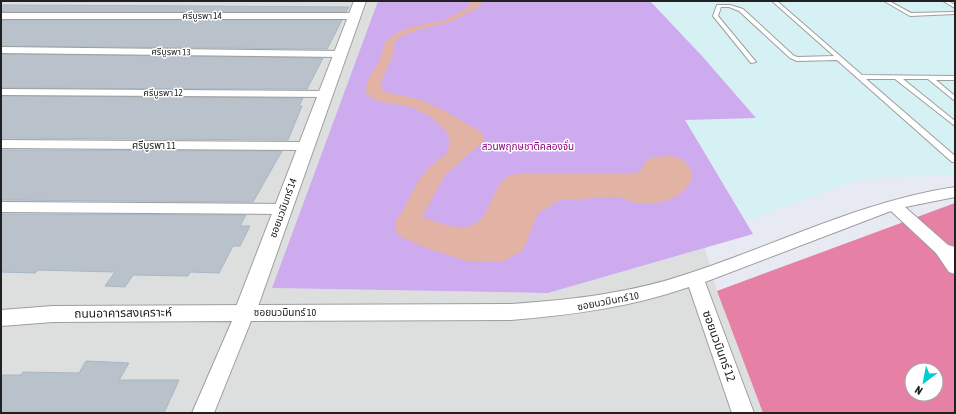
<svg xmlns="http://www.w3.org/2000/svg" width="956" height="414" viewBox="0 0 956 414" font-family="'Asap Condensed','Noto Sans Thai',sans-serif">
  <rect width="100%" height="100%" fill="#e7eaf2"/>
  <!-- residential -->
  <path fill="#dddfdf" d="M1,1H378L272,288L548,293L705,248L717,291L763,413H1Z"/>
  <!-- commercial -->
  <path fill="#d5f1f3" d="M652,1L955,2V175L859,179L746,221L685,120L756,117Z"/>
  <!-- grass -->
  <path fill="#ceaaef" d="M378,1H650L702,56L756,118L685,120L753,234L548,293L272,288Z"/>
  <!-- pitch -->
  <path fill="#e680a5" fill-rule="evenodd" d="M955,203V413H763L717,291ZM912,370H936V394H912Z"/>
  <!-- water -->
  <path fill="#e2b3a4" d="M468,1H479L483,5L452,21L417,30L398,38L394,45L392,58L382,79L381,88L385,92L419,99L441,109L481,132L485,140L445,175L422,217C436,222 459,231 473,225C492,215 491,186 509,176C513,174 520,174 524,173L626,174L639,172L648,159C668,154 685,153 693,175L688,186L679,195L663,202L640,204L617,197L560,200L538,213L523,250L502,262L467,261L426,248L397,235L395,222C405,209 410,194 419,180C422,176 425,172 429,168C434,162 443,158 447,152C460,130 422,110 406,106C393,103 375,104 366,93L367,81L380,60L385,42L395,34L410,27L445,20L470,6Z"/>
  <!-- building -->
  <path fill="#b9c2ca" stroke="#a8b7c5" d="M1,5L200,6L349,7L346,12H1Z
    M1,20H342L327,49L1,46Z
    M1,54L323,58L307,89L1,88Z
    M1,96L303,98L299,106H302L288,140L1,138Z
    M1,150L282,151L253,202L1,200Z
    M1,214L246,215L240,226H250L240,246H233L219,273L190,272L188,276L133,275L125,287L105,286L115,272L38,270L35,273L1,272Z
    M86,361L129,363L119,380H179L164,413L1,412V375H21L23,372L79,373Z"/>
  <g fill="none" stroke-linecap="round" stroke-linejoin="round">
    <defs>
      <path id="service" d="M772,1H777L862,75L955,76V80H936L955,96V101L928,79H903L955,121V126L895,79H866L955,156V162H952L837,60L797,61L790,58L739,11L729,7H721L718,16L756,62L751,63L713,16L717,5H730L743,9L794,56L798,57L834,56Z
        M884,1H889L911,13L955,12V14L910,16Z
        M943,1H948L955,5V8Z"/>
      <path id="minor" d="M1,13H354L359,16L354,19H1Z
        M1,47L341,51L346,54L341,57L1,53Z
        M1,89L325,91L331,94L325,97L1,95Z
        M1,140L306,142L311,143L313,146L311,149L306,150L1,148Z
        M955,187V197L905,207L948,245L955,247V274L949,272L936,253L891,211L705,282L754,413H732L689,287C631,307 572,315 511,320L251,321L214,413H192L232,321L53,322L1,326V310L53,306L511,304C572,300 632,293 690,273C778,244 862,201 955,187Z
        M1,202L283,204L288,205L291,209L288,213L283,214L1,212Z"/>
      <path id="tertiary" d="M354,1H366L256,312L253,319L245,322L237,319L234,312Z"/>
    </defs>
    <!-- service casing -->
    <use href="#service" stroke="#9e9e9e" stroke-width="2"/>
    <!-- minor casing -->
    <use href="#minor" stroke="#9e9e9e" stroke-width="2"/>
    <!-- tertiary casing -->
    <use href="#tertiary" stroke="#9e9e9e" stroke-width="2"/>
    <!-- service -->
    <use href="#service" fill="#fff" fill-rule="evenodd"/>
    <!-- minor -->
    <use href="#minor" fill="#fff" fill-rule="evenodd"/>
    <!-- tertiary -->
    <use href="#tertiary" fill="#fff" fill-rule="evenodd"/>
  </g>
  <g text-anchor="middle" dominant-baseline="central" stroke-width="3" stroke-linejoin="round" paint-order="stroke">
    <!-- far-street labels -->
    <g font-size="9" fill="#212121" stroke="#fff">
      <text x="202" y="16">ศรีบูรพา 14</text>
      <text transform="translate(171 52) rotate(1)">ศรีบูรพา 13</text>
      <text x="163" y="93">ศรีบูรพา 12</text>
    </g>
    <!-- street labels -->
    <g font-size="10" fill="#212121" stroke="#fff">
      <text x="154" y="145">ศรีบูรพา 11</text>
      <text transform="translate(283 208) rotate(-70)">ซอยนวมินทร์ 14</text>
      <text transform="translate(608 301) rotate(-11)">ซอยนวมินทร์ 10</text>
      <text x="285" y="312">ซอยนวมินทร์ 10</text>
    </g>
    <!-- park labels -->
    <g font-size="10" fill="#8a047c" stroke="#fff">
      <text x="528" y="146">สวนพฤกษชาติคลองจั่น</text>
    </g>
    <!-- near-street labels -->
    <g font-size="12" fill="#212121" stroke="#fff">
      <text transform="translate(123 313) rotate(-1)">ถนนอาคารสงเคราะห์</text>
      <text transform="translate(719 346) rotate(70)">ซอยนวมินทร์ 12</text>
    </g>
  </g>
  <!-- border -->
  <rect width="956" height="414" fill="none" stroke="#212121" stroke-width="4"/>
  <!-- north arrow -->
  <g transform="translate(924 382) rotate(212)"><circle r="19" fill="#ffffff" stroke="#a6a6a6"/>
  <path d="M0-3L7 15L0 10L-7 15Z" fill="#00ced1"/>
  <text y="-6" font-size="11" font-weight="bold" text-anchor="middle" fill="#212121">N</text>
  </g>
</svg>
